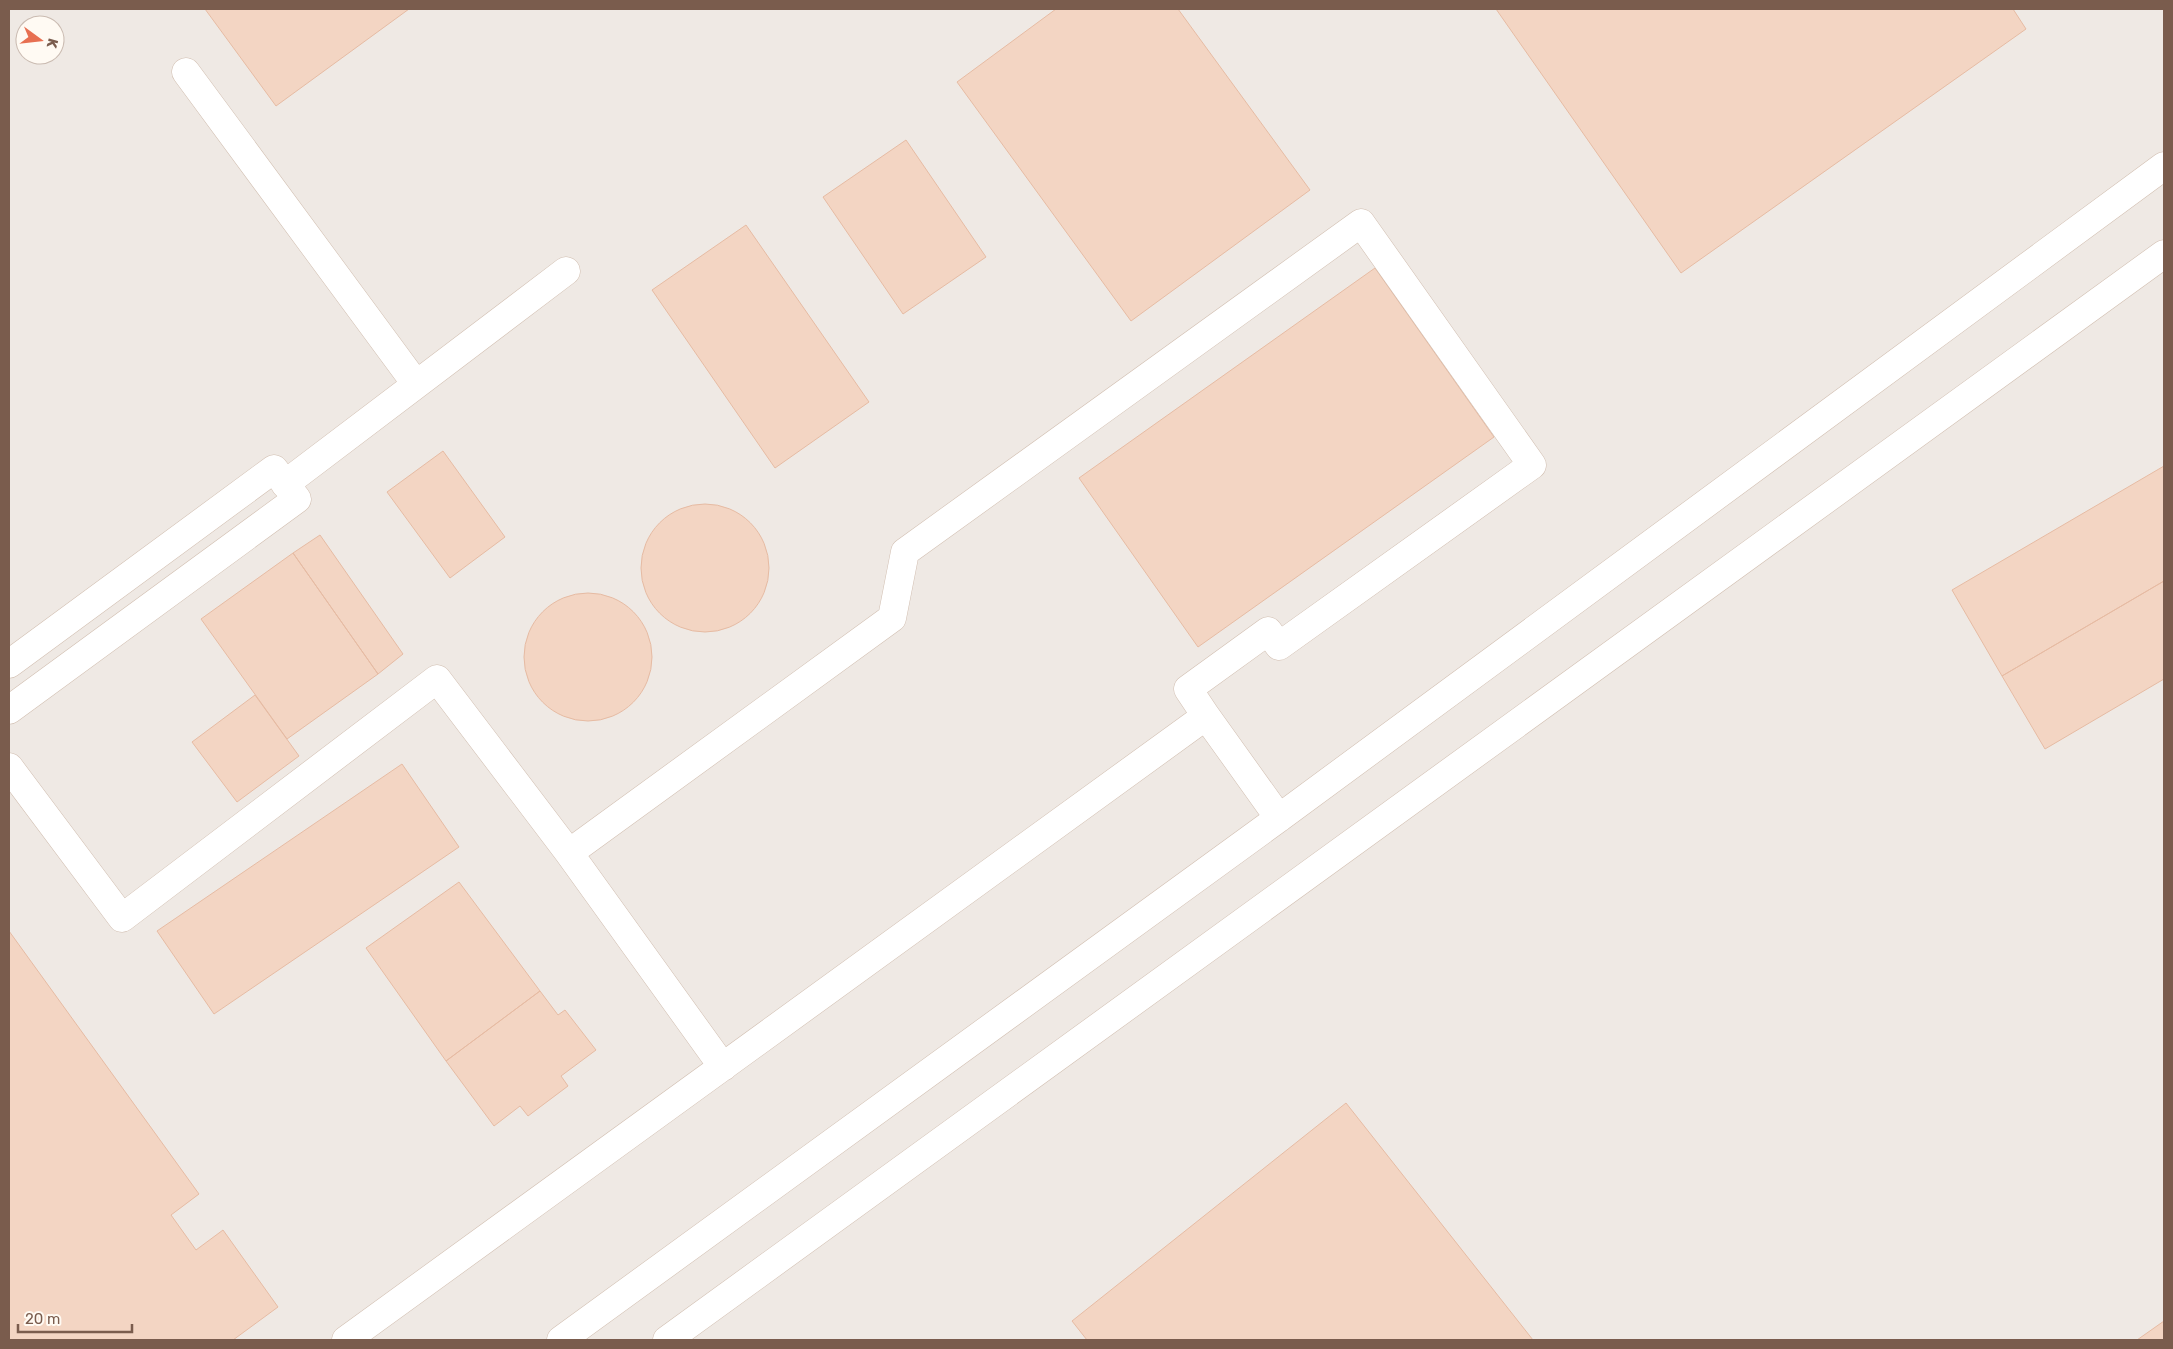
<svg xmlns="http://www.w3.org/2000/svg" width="2173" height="1349" viewBox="0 0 2173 1349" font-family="Rubik,sans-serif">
  <rect width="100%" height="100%" fill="#fdf6ec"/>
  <!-- industrial -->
  <path fill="#efe9e4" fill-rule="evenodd" d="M9,9H2164V1340H9ZM25,25H55V55H25Z"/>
  <!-- building -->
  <path fill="#f3d5c3" stroke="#e6bba3" d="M205,9H409L276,106Z
    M1056,9H1178L1310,190L1131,321L957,82Z
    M1496,9H2013L2026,29L1681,273Z
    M906,140L986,257L903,314L823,197Z
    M746,225L869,402L775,468L652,290Z
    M1375,268L1494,437L1198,647L1079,478Z
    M443,451L505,537L450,578L387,492Z
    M2164,466V581L2002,676L1952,590Z
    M641 568a64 64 0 1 1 128 0a64 64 0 1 1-128 0Z
    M320,535L403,654L378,674L293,553Z
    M293,553L378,674L287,739L201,619Z
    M2164,581V679L2045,749L2002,676Z
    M524 657a64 64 0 1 1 128 0a64 64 0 1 1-128 0Z
    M255,695L299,756L237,802L192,742Z
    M402,764L459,847L214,1014L157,931Z
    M459,882L540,991L446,1061L366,948Z
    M9,931L199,1194L171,1215L196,1250L223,1230L278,1307L233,1340H9Z
    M540,991L558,1015L565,1010L596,1050L561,1076L568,1086L528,1116L520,1106L494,1126L446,1061Z
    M1346,1103L1533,1340H1087L1072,1321Z
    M2164,1321V1340H2137Z"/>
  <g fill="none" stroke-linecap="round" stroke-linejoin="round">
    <defs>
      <path id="minor" d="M186,72L416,384
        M285,484L566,271
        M9,664L274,469L297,499L9,710
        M9,767L122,918L437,679L569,853L723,1067
        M569,853L892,618L905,552L1361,223L1532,465L1279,646L1268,631L1188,689L1206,716
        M346,1340L1206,716L1279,818
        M561,1340L1279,818L2164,166
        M667,1340L2164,254"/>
    </defs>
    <!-- minor casing -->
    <use href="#minor" stroke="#d1beb0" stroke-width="29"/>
    <!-- minor -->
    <use href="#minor" stroke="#fff" stroke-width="28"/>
  </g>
  <!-- border -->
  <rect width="2173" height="1349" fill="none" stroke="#7a5c4d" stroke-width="20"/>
  <!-- north arrow -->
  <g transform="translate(40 40) rotate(105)"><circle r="24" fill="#fffaf3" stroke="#cabbb1"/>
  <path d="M0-4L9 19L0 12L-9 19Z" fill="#e76f51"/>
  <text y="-8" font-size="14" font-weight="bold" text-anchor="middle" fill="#7a5c4d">K</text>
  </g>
  <!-- scale -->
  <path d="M18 1324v8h114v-8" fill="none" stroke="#7a5c4d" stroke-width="2.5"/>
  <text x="25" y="1324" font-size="15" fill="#7a5c4d" stroke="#fffaf3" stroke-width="4" paint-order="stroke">20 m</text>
</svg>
